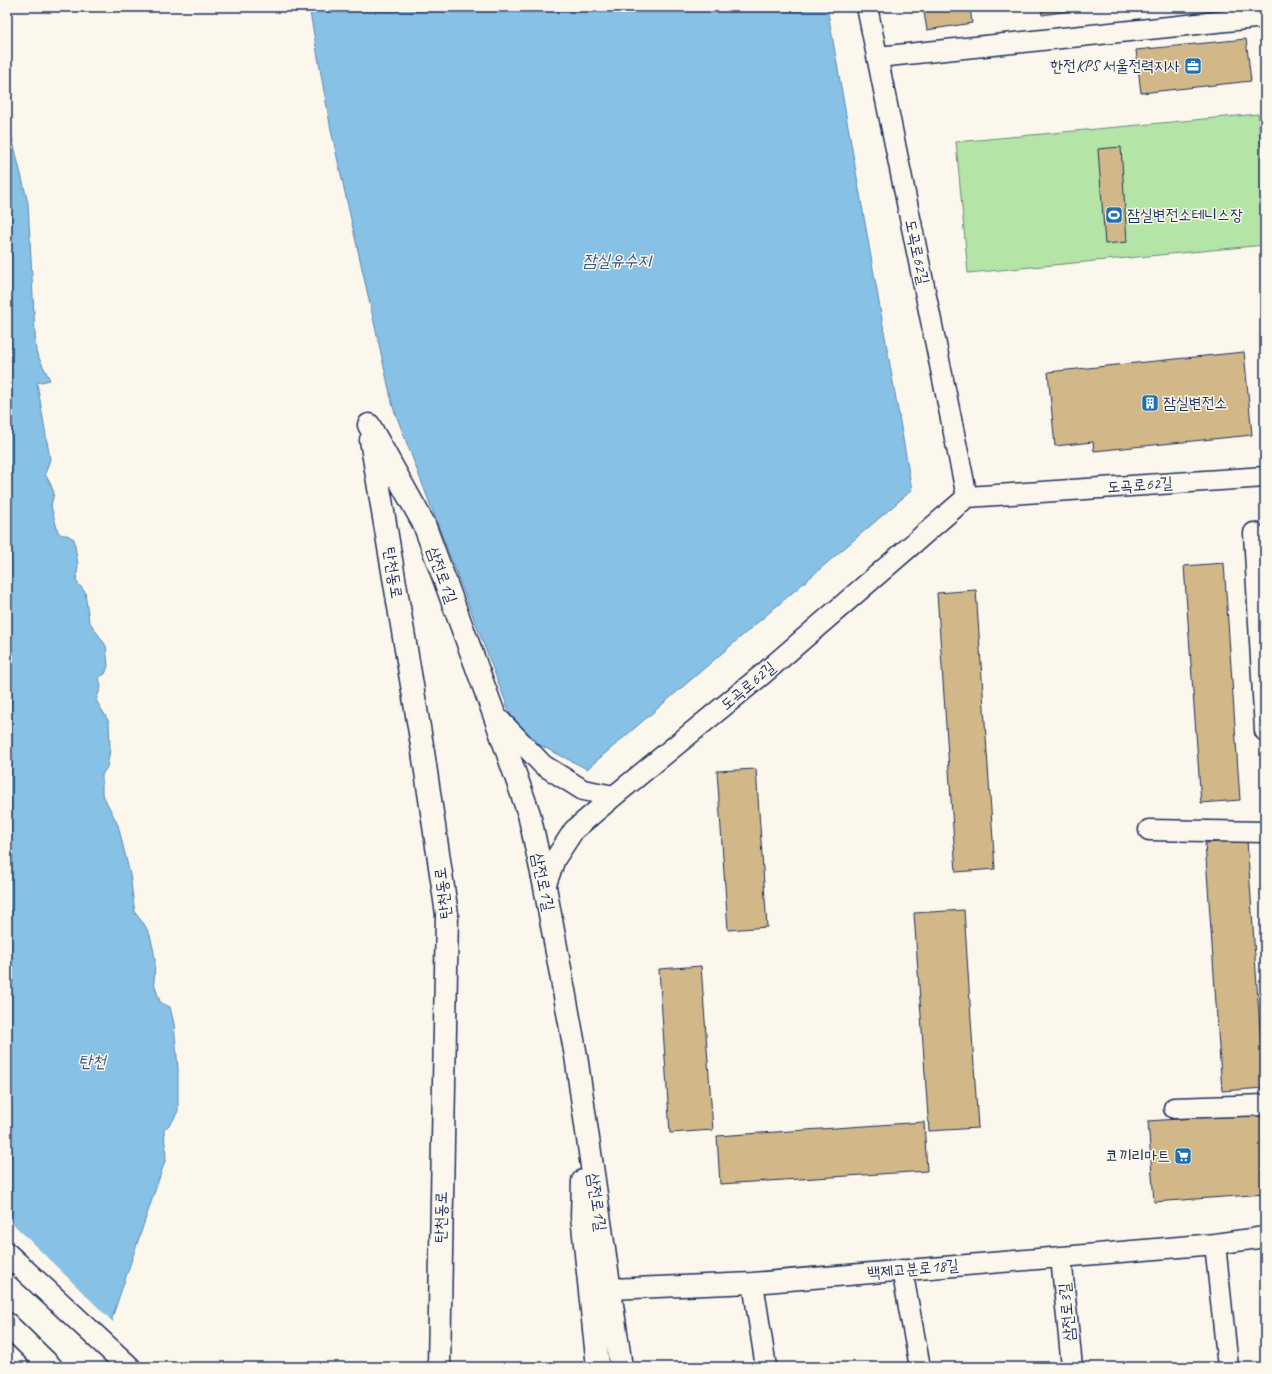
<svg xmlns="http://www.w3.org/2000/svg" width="1272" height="1374" viewBox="0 0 1272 1374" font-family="Caveat,'Poor Story',sans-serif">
  <rect width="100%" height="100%" fill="#fbf7ec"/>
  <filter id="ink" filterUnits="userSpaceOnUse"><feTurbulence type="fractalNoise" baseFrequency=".025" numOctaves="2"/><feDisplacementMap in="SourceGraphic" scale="8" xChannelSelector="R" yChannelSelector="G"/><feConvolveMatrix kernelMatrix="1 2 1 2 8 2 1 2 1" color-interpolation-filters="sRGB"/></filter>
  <g filter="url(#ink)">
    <!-- green -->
    <path fill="#b4e5a6" stroke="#688a82" d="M1258,114L1265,185V245L968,273L956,142Z"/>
    <!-- water -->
    <path fill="#87c1e6" stroke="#5c87b0" d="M309,7H827L912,490L587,769L518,734L393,407L331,130Z
      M7,117L28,203L36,352L50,380L37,383L50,459L45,474L50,483L54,493L51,506L58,532L62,535H67L74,539L78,565L76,581L85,592L89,621L106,646L108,666L105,674L99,677L101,687L96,700L109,722L110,750L107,767L102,775V793L118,825L130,875L135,913L144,924L150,935L153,948L155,959L154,983L160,1002L170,1007L174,1024L178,1068V1111L172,1122L164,1130L166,1158L112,1318L118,1367H7Z"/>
    <!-- pier -->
    <path fill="#fbf7ec" d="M7,1218L115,1324L120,1367H7Z"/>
    <!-- building -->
    <path fill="#d2b888" stroke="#1b2f5e" d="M923,7H970L972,23L927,30Z
      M1041,7H1097L1042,15Z
      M1208,7H1227L1208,10Z
      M1246,39L1251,81L1141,93L1136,50Z
      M1121,147L1127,242L1105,244L1098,149Z
      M1244,352L1252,435L1094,451L1093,442L1055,446L1048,372Z
      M1224,563L1240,800L1201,803L1184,566Z
      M976,590L995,869L956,872L937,593Z
      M756,769L767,927L728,930L717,771Z
      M1247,840L1264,1088L1222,1091L1205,843Z
      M964,910L978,1128L929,1131L914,913Z
      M701,966L713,1130L670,1133L659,969Z
      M1265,1113V1194L1154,1202L1148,1121Z
      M924,1122L927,1171L720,1184L717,1136Z"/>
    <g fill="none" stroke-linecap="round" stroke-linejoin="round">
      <defs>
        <path id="street" d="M878,57L1265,17
          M967,497L1265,477
          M1254,533L1265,731
          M494,714L543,765L583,790L614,796
          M1149,830L1265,832
          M545,887L555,859L574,830L614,796L763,674L967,497L867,7
          M1174,1108L1265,1105
          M1215,1244L1228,1367
          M1061,1257L1072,1367
          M902,1270L920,1367
          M753,1283L766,1367
          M610,1289L753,1283L1215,1244L1265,1237"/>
        <path id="secondary" d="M369,425L424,524L494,714L529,814L545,887L576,1056L621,1367
          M371,440L422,745L447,914L439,1367
          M583,1181L582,1216L598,1367
          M7,1254L129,1367
          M7,1324L51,1367"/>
      </defs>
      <!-- street casing -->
      <use href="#street" stroke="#1b2f5e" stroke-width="23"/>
      <!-- secondary casing -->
      <use href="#secondary" stroke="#1b2f5e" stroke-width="25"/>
      <!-- street -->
      <use href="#street" stroke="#fbf7ec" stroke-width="20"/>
      <!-- secondary -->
      <use href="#secondary" stroke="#fbf7ec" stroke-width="22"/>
    </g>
  </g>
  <!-- icons -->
  <defs>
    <symbol id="office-square" viewBox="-11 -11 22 22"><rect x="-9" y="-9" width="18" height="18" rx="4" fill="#1f6fb2" stroke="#fbf7ec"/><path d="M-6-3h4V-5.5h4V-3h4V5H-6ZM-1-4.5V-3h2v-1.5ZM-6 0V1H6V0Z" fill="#fff"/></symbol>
    <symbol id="stadium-square" viewBox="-11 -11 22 22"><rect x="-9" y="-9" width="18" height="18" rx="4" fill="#1f6fb2" stroke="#fbf7ec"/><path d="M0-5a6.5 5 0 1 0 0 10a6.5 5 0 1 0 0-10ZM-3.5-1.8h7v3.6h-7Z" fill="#fff"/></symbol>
    <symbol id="building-square" viewBox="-11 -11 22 22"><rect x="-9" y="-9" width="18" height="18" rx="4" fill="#1f6fb2" stroke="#fbf7ec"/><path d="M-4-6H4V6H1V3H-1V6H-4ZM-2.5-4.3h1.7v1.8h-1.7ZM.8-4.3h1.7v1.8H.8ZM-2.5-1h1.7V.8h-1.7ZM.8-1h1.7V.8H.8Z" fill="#fff"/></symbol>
    <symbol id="supermarket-square" viewBox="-11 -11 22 22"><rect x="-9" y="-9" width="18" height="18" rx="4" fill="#1f6fb2" stroke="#fbf7ec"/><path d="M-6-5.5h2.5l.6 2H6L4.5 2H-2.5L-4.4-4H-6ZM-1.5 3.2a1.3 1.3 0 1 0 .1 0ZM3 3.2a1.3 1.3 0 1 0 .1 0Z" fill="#fff"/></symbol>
  </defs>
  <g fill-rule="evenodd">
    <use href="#office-square" x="1183" y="56" width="20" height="20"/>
    <use href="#stadium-square" x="1104" y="205" width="20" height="20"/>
    <use href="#building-square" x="1140" y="393" width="20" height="20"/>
    <use href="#supermarket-square" x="1173" y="1146" width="20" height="20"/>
  </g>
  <g text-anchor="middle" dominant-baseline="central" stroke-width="3" stroke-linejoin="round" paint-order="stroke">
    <!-- poi labels -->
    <g font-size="16" fill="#1b2f5e" stroke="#fbf7ec" text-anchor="end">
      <text x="1180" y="66">한전KPS 서울전력지사</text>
      <text x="1127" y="215" text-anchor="start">잠실변전소테니스장</text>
      <text x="1163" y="403" text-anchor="start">잠실변전소</text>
      <text x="1170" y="1156">코끼리마트</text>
    </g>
    <!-- street labels -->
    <g font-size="16" fill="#1b2f5e" stroke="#fbf7ec">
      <text transform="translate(917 252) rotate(78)">도곡로62길</text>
      <text transform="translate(1140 485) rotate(-4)">도곡로62길</text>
      <text transform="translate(393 573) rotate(81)">탄천동로</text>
      <text transform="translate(442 575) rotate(70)">삼전로1길</text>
      <text transform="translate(748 686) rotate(-40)">도곡로62길</text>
      <text transform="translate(543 882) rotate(78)">삼전로1길</text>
      <text transform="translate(443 893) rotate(-97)">탄천동로</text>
      <text transform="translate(597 1202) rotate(82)">삼전로1길</text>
      <text transform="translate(441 1217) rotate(-89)">탄천동로</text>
      <text transform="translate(913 1269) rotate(-5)">백제고분로18길</text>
      <text transform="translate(1067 1312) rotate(-95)">삼전로3길</text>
    </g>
    <!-- water labels -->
    <g font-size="17" font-style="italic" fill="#365480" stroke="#fbf7ec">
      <text x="617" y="260">잠실유수지</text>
      <text x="92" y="1061">탄천</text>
    </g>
  </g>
  <!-- margin -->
  <rect width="1272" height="1374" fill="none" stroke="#fbf7ec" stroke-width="24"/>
  <rect x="12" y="12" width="1248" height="1350" fill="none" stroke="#1b2f5e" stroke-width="1.5" filter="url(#ink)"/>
</svg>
